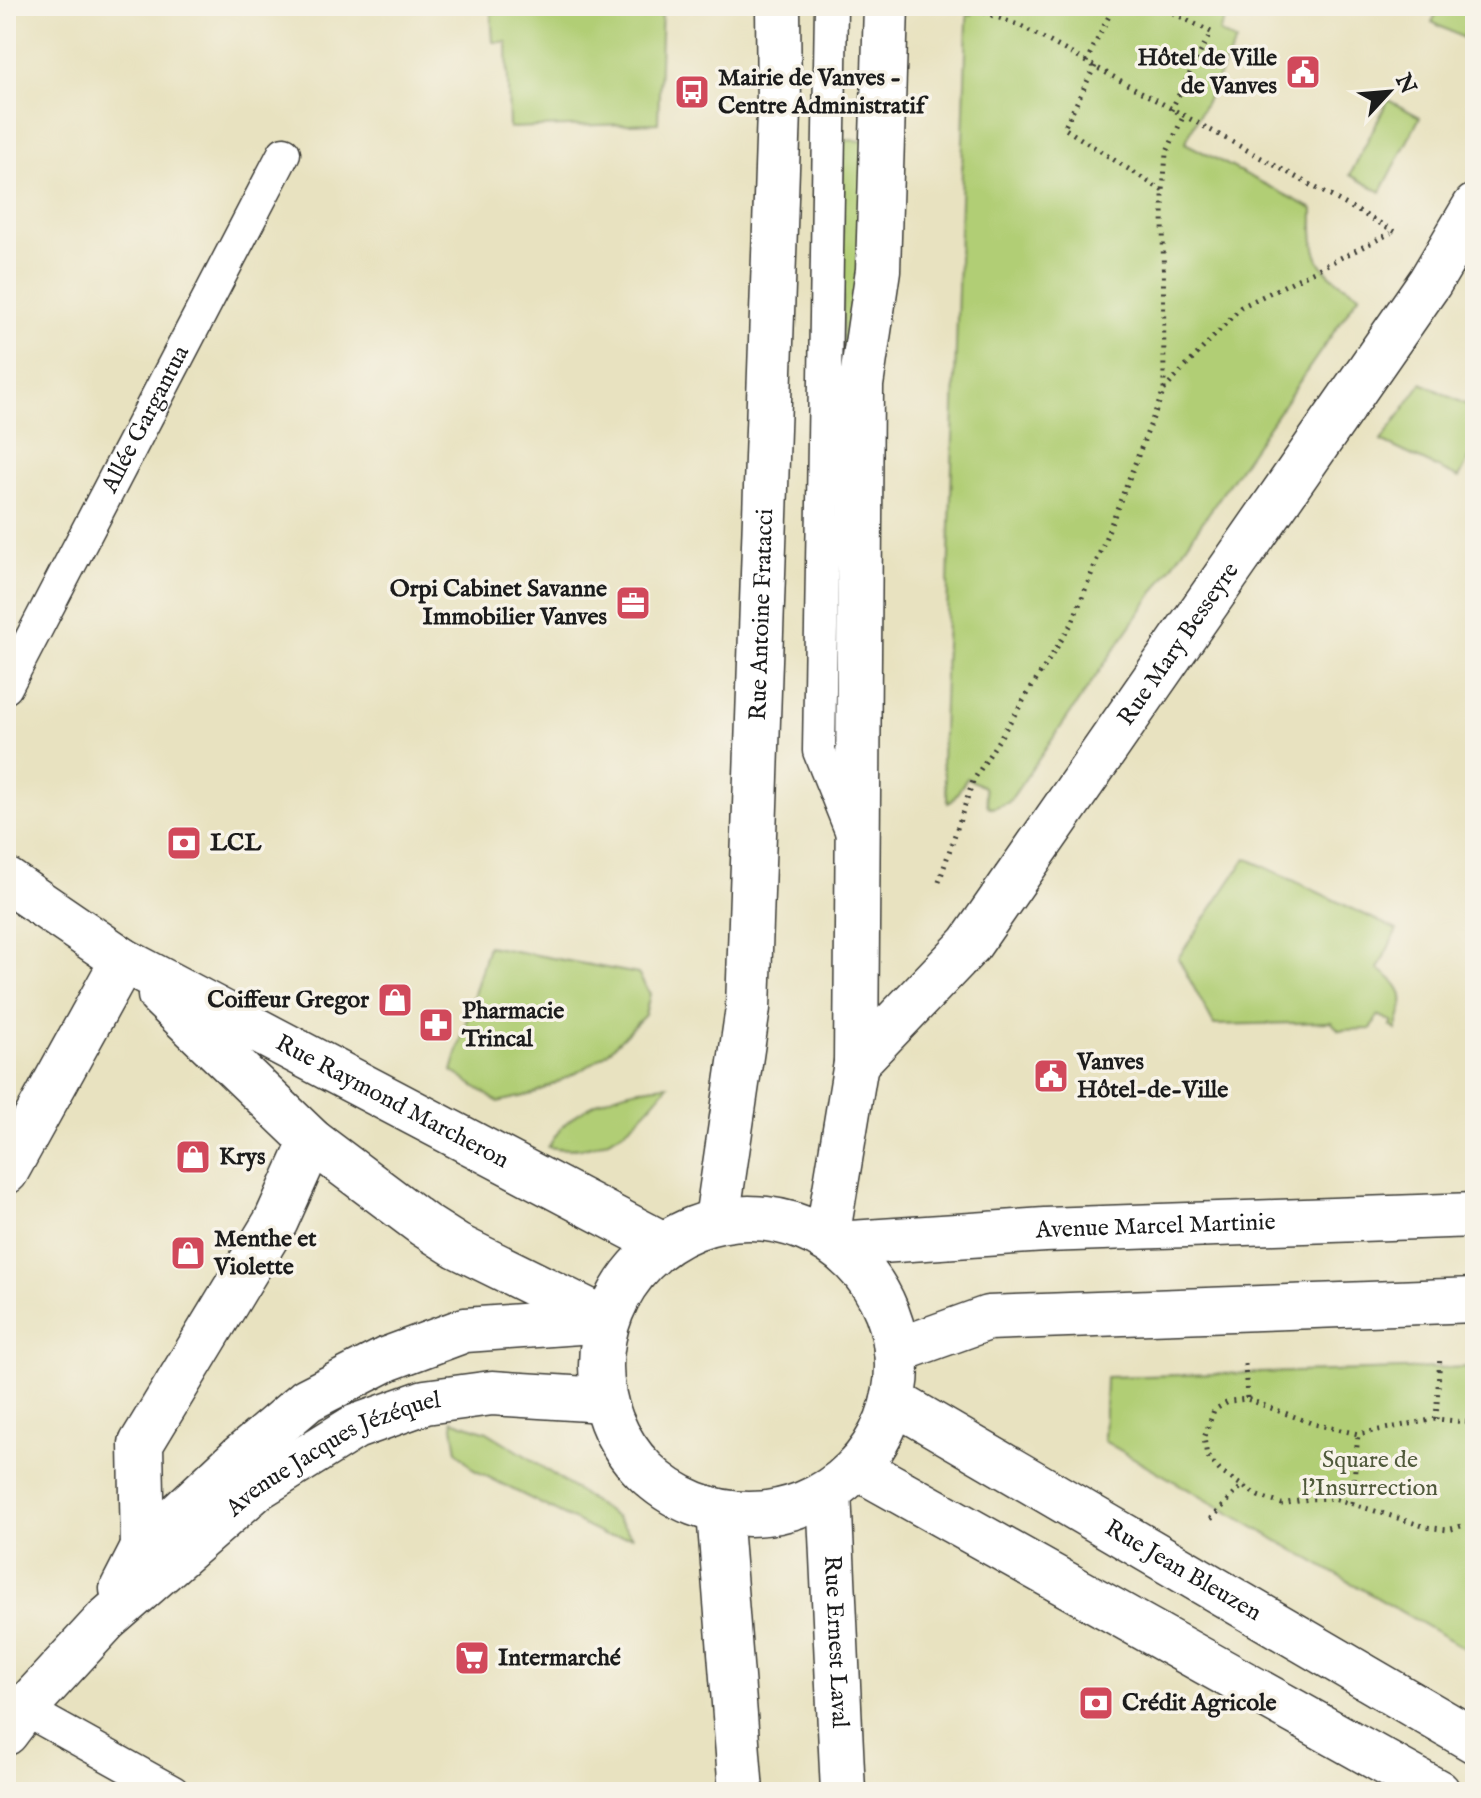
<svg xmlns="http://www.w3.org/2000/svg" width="1481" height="1798" viewBox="0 0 1481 1798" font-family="'IM FELL English',serif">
  <rect width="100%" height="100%" fill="#f7f3e8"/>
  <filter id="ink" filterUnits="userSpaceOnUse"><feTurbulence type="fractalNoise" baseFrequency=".0125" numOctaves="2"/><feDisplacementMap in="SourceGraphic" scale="16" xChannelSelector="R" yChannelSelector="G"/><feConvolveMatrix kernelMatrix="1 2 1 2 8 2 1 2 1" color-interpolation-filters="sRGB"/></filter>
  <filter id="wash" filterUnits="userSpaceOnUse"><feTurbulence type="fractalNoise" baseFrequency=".006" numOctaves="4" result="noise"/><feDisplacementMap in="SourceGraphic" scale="32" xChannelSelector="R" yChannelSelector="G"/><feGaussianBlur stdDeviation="1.8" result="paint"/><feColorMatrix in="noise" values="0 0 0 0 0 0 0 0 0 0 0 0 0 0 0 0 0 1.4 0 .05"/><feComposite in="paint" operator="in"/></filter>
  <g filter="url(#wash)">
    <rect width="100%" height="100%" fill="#e8e2c0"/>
    <!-- green -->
    <path fill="#b1ce75" stroke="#667548" stroke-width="2" d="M502,6H662L658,123L509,128L507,42H493L491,12H502Z
      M973,6H1232L1219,32L1236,42L1185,143L1313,209C1312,258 1316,271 1360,294L1009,802L993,808L988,806L984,787L967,778L952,801L948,803L942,762L967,22L968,13L972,15Z
      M1440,6H1475V15L1463,38L1432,22Z
      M1388,100L1420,117L1381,192L1350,175Z
      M843,140L867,141L865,278L842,381Z
      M1422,383L1475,409V451H1473L1459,478L1381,441Z
      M1246,858L1397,930L1378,969C1407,989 1406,997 1396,1030L1391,1026L1393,1022L1378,1015L1371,1029L1339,1030L1331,1022L1214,1025L1178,958Z
      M488,946L638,974L650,994L645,1015L606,1054L580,1071L533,1094L498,1102L452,1071Z
      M668,1085C636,1126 605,1157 548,1147C554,1139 559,1128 567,1122C593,1099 633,1087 668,1085Z
      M1475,1367V1654L1104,1441L1106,1377Z
      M452,1420L487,1432L523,1454L617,1518L632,1536H605L474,1470L457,1451Z"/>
  </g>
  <g filter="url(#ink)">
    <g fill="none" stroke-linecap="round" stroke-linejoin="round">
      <defs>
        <g id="lane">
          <path d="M831,6L819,751L852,833"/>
          <path id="s1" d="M6,687L284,153"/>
          <path d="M24,1709L173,1792"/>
        </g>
        <g id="street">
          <path id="s2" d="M856,1063L970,944L1430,282L1475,206"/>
          <path d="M6,1172L123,960"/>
          <path d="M143,1548L141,1444L276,1221L312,1141"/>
        </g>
        <g id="secondary">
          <path id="s3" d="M6,880L123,960L663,1244"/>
          <path d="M160,995L312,1141L424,1225L457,1246L605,1319"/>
          <circle cx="749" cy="1366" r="148"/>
          <path id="s4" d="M717,1220L748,1008L779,111L778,6"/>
          <path d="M827,1238L856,1063L861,385L878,270L886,6"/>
          <path id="s5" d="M836,1244L1045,1230L1475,1215"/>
          <path d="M896,1351L988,1318L1475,1300"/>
          <path id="s6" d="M893,1401L1475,1741"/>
          <path d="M858,1468L1438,1792"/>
          <path id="s7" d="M829,1492L843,1792"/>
          <path d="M719,1512L741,1792"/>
          <path d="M122,1589L143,1548L239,1458L307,1400L387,1359L465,1330L607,1320"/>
          <path id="s8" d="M6,1733L24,1709L106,1620L257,1488L355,1427L425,1402L492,1393L604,1400"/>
        </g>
      </defs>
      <!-- lane casing -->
      <use href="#lane" stroke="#3b3a35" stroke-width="35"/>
      <!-- street casing -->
      <use href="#street" stroke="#3b3a35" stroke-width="47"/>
      <!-- secondary casing -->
      <use href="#secondary" stroke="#3b3a35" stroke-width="47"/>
      <!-- path -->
      <path stroke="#3b3a35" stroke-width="5" stroke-dasharray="2 6" stroke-linecap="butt" d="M1159,6L1211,32L1171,110
        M969,7L1021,26L1396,232
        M1086,62L1114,6
        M1095,66L1064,128L1163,191
        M1164,390L1241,307L1391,233
        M939,882L973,781L1072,623L1164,390L1163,191L1166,154L1183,117
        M1245,1364L1247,1399
        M1436,1419L1440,1356
        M1475,1423L1436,1419L1358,1434L1314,1424L1247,1399L1230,1401L1214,1410L1204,1438L1207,1456L1221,1472L1258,1496L1282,1504L1309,1499L1334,1498L1426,1527L1448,1530L1468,1524L1475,1517
        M1352,1503L1358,1434
        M1211,1519L1242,1486"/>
      <!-- lane -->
      <use href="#lane" stroke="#fff" stroke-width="32"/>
      <!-- street -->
      <use href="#street" stroke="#fff" stroke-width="44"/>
      <!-- secondary -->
      <use href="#secondary" stroke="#fff" stroke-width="44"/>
    </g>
  </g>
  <!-- icons -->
  <defs>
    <symbol id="civic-square" viewBox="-11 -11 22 22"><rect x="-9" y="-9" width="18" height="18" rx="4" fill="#d1495b" stroke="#f7f3e8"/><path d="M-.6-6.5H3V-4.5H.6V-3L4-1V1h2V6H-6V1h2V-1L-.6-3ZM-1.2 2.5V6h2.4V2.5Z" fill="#fff"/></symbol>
    <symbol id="bus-square" viewBox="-11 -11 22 22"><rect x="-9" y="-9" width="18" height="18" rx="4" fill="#d1495b" stroke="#f7f3e8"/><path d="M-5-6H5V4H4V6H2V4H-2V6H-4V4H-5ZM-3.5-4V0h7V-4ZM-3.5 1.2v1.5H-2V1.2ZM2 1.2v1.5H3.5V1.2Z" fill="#fff"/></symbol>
    <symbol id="office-square" viewBox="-11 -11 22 22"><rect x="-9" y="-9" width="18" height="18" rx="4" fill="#d1495b" stroke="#f7f3e8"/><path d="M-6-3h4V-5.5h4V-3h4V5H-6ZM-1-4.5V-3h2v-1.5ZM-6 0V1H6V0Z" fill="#fff"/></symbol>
    <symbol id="bank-square" viewBox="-11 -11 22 22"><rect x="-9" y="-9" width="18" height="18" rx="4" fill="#d1495b" stroke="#f7f3e8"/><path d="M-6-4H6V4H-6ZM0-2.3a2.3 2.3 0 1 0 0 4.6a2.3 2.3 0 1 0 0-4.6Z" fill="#fff"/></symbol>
    <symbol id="shop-square" viewBox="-11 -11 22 22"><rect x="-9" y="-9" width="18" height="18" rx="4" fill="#d1495b" stroke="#f7f3e8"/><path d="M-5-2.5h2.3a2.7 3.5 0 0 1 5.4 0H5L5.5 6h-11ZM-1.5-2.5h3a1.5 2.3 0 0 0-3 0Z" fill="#fff"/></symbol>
    <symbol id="pharmacy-square" viewBox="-11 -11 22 22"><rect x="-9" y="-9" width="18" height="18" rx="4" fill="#d1495b" stroke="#f7f3e8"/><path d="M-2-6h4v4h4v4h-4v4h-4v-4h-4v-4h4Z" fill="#fff"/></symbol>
    <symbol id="supermarket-square" viewBox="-11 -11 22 22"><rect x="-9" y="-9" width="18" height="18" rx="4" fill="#d1495b" stroke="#f7f3e8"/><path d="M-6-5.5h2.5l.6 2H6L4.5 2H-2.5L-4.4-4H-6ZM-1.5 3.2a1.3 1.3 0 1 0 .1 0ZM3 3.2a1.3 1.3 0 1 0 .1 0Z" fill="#fff"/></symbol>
  </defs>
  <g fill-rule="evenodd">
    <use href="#civic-square" x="1283" y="52" width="40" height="40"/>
    <use href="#bus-square" x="672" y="72" width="40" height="40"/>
    <use href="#office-square" x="613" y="583" width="40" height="40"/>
    <use href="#bank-square" x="164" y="823" width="40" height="40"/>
    <use href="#shop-square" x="375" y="980" width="40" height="40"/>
    <use href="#pharmacy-square" x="416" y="1005" width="40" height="40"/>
    <use href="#civic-square" x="1031" y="1056" width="40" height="40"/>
    <use href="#shop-square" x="173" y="1137" width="40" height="40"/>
    <use href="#shop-square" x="168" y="1233" width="40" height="40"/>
    <use href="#supermarket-square" x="452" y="1638" width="40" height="40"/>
    <use href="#bank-square" x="1076" y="1683" width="40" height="40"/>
  </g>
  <g text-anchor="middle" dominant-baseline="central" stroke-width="7" stroke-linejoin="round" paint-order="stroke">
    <!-- poi labels -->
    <g font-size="24" font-weight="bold" fill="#1c1c1c" stroke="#f7f3e8" text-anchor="start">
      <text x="1277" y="58" text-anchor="end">Hôtel de Ville<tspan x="1277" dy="28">de Vanves</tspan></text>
      <text x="718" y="78">Mairie de Vanves -<tspan x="718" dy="28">Centre Administratif</tspan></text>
      <text x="607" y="589" text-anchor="end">Orpi Cabinet Savanne<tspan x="607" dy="28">Immobilier Vanves</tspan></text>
      <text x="210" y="843">LCL</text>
      <text x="369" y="1000" text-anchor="end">Coiffeur Gregor</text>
      <text x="462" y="1011">Pharmacie<tspan x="462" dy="28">Trincal</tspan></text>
      <text x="1077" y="1062">Vanves<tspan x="1077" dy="28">Hôtel-de-Ville</tspan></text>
      <text x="219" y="1157">Krys</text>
      <text x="214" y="1239">Menthe et<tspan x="214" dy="28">Violette</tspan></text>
      <text x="498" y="1658">Intermarché</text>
      <text x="1122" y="1703">Crédit Agricole</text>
    </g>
    <!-- street labels -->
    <g font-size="24" fill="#1c1c1c" stroke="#f7f3e8">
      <text stroke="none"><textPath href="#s1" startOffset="302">Allée Gargantua</textPath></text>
      <text stroke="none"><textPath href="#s4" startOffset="608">Rue Antoine Fratacci</textPath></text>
      <text stroke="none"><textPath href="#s2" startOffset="530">Rue Mary Besseyre</textPath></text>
      <text stroke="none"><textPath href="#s3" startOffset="446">Rue Raymond Marcheron</textPath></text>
      <text stroke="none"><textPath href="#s5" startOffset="320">Avenue Marcel Martinie</textPath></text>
      <text stroke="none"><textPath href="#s8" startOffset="436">Avenue Jacques Jézéquel</textPath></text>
      <text stroke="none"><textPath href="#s6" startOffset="336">Rue Jean Bleuzen</textPath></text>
      <text stroke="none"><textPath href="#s7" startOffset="150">Rue Ernest Laval</textPath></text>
    </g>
    <!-- park labels -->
    <g font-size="24" fill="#505a3b" stroke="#f7f3e8">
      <text x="1370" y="1460">Square de<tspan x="1370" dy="28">l'Insurrection</tspan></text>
    </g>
  </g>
  <!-- margin -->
  <rect width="1481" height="1798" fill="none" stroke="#f7f3e8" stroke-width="32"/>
  <!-- north arrow -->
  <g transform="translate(1389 92) rotate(64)" stroke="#f7f3e8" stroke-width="6" paint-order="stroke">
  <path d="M0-6L14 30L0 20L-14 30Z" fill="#1c1c1c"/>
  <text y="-12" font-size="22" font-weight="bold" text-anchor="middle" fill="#1c1c1c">N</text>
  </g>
</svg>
